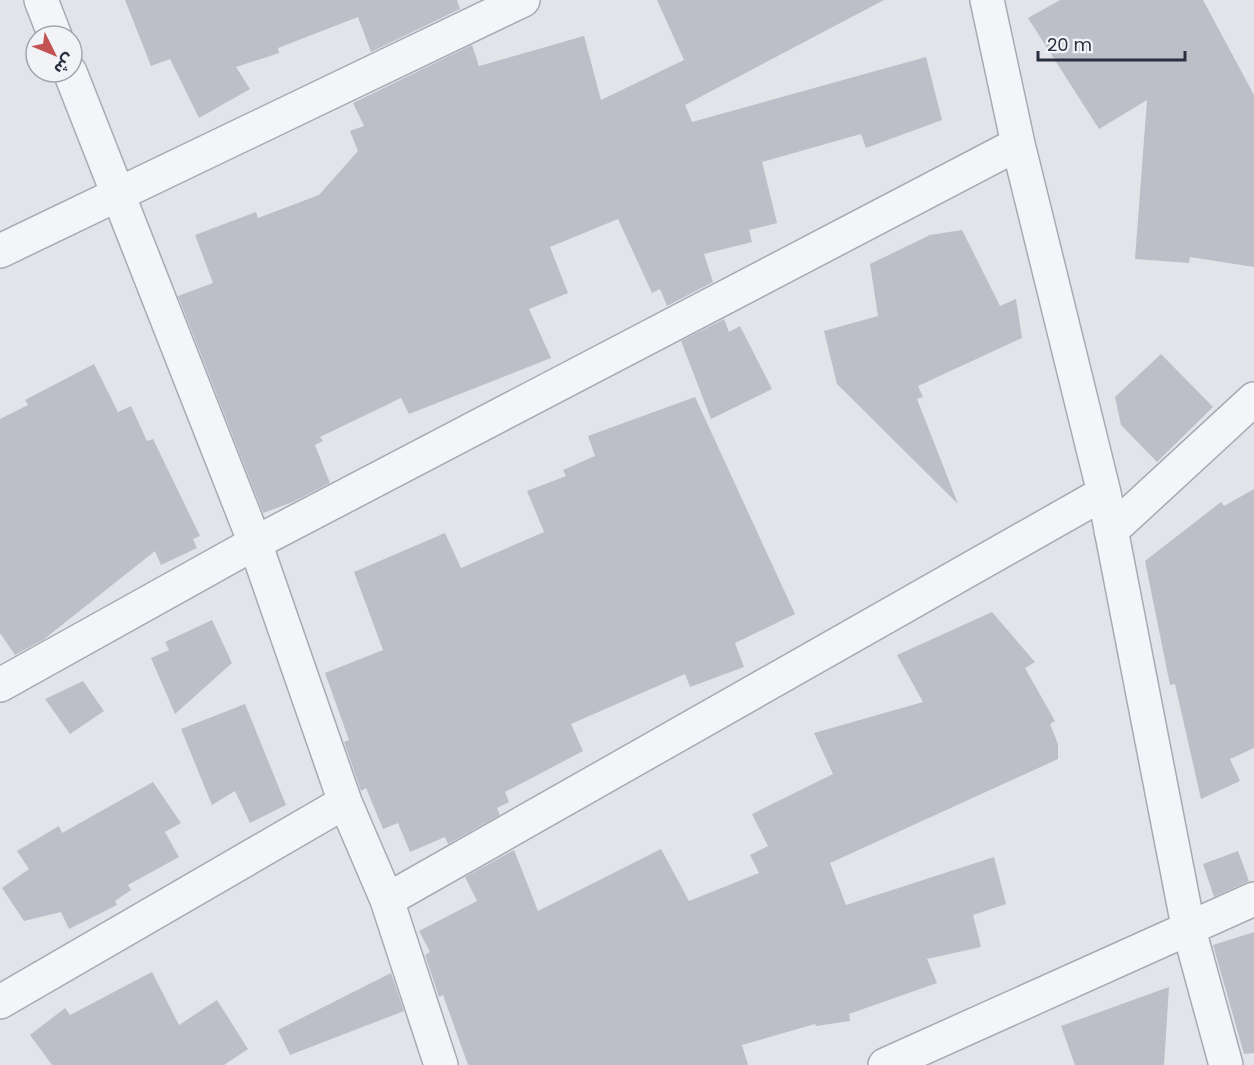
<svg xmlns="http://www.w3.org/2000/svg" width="1254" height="1065" viewBox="0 0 1254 1065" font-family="Poppins,'Noto Sans Arabic',sans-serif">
  <rect width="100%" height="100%" fill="#e2e4e9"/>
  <!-- building -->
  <path fill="#bcbfc8" d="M125,0H457L460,9L371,52L358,17L278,48L279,53L236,67L250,89L199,118L170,59L151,66Z
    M657,0H884L685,105L692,122L926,57L942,120L866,148L861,134L762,162L777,223L749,230L752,242L704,254L713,282L667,306L660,289L652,293L618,219L550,247L568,293L529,309L551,358L409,414L401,398L320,437L323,441L315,445L330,483L293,502L263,513L178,296L213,283L195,235L256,212L258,218L319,195L358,151L350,131L364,126L353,103L472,45L479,66L584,36L601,100L684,60Z
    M1060,0H1203L1254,95V267L1190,257L1189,263L1135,259L1147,100L1099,129L1028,18Z
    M962,230L1000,306L1016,299L1022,338L918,386L923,397L917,399L958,504L837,384L824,331L878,316L870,264L930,235Z
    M724,319L729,332L740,326L772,389L711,419L681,341Z
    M1161,354L1213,407L1157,462L1121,425L1115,397Z
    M94,364L118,412L131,406L147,441L153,439L200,536L193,539L197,548L161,565L155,551L43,640L15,655L0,633V419L28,405L25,400Z
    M695,397L795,614L735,643L744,667L690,687L685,674L571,724L583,751L505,792L509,802L497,808L500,815L448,844L445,837L410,852L398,823L383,829L366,788L361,791L344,742L349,740L325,673L383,650L354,572L445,533L461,568L544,532L527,491L566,476L563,470L595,456L588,436Z
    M1254,489V748L1230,759L1240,781L1201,799L1175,684L1170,685L1145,561L1221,502L1224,506Z
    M992,612L1035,662L1025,668L1055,721L1050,724L1058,744V759L830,863L846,905L994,857L1006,904L973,915L981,947L927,959L937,983L849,1014L850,1021L816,1026L815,1024L742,1045L748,1065H468L443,995L439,997L425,955L430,952L419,931L477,901L465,877L514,850L538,911L661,849L689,901L759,873L750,855L768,846L752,814L833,774L814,733L923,702L897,655Z
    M212,620L232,663L175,714L151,658L169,650L165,642Z
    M83,681L104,711L70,734L45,699Z
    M245,704L286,805L250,823L235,791L212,805L181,729Z
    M153,782L181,823L165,832L179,857L128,885L131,890L115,901L117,905L69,929L61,912L24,921L2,888L29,869L17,851L59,826L62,833Z
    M1238,851L1249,881L1214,897L1203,864Z
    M1254,932V1053L1244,1054L1213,945Z
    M152,972L179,1025L217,1000L248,1049L224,1065H52L30,1035L65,1008L70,1015Z
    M391,973L404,1011L290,1055L278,1030Z
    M1169,987L1164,1065H1075L1061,1026Z"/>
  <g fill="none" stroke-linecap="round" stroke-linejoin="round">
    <defs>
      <path id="street" d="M41,0L55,36
        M987,0L1018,144L1104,493L1188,926L1226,1065
        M70,72L255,543L345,802L387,900L441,1065
        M0,251L523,0
        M1111,531L1254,399
        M0,685L255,543L1018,144
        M387,900L1104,493
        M0,1002L345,802
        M885,1065L1254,899"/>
    </defs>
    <!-- street casing -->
    <use href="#street" stroke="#a7aab3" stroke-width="36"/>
    <!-- street -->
    <use href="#street" stroke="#f4f5f8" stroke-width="33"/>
  </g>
  <!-- north arrow -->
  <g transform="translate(54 54) rotate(133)"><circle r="28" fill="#f1f3f7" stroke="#a2a5ae" stroke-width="1.5"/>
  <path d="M0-4.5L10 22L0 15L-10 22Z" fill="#c35255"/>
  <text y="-9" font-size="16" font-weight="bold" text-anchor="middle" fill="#2b3040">ش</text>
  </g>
  <!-- scale -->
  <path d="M1038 51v9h147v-9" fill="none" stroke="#2b3040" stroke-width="3"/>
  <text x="1047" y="51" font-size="18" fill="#2b3040" stroke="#f1f3f7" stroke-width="4.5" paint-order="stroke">20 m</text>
</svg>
